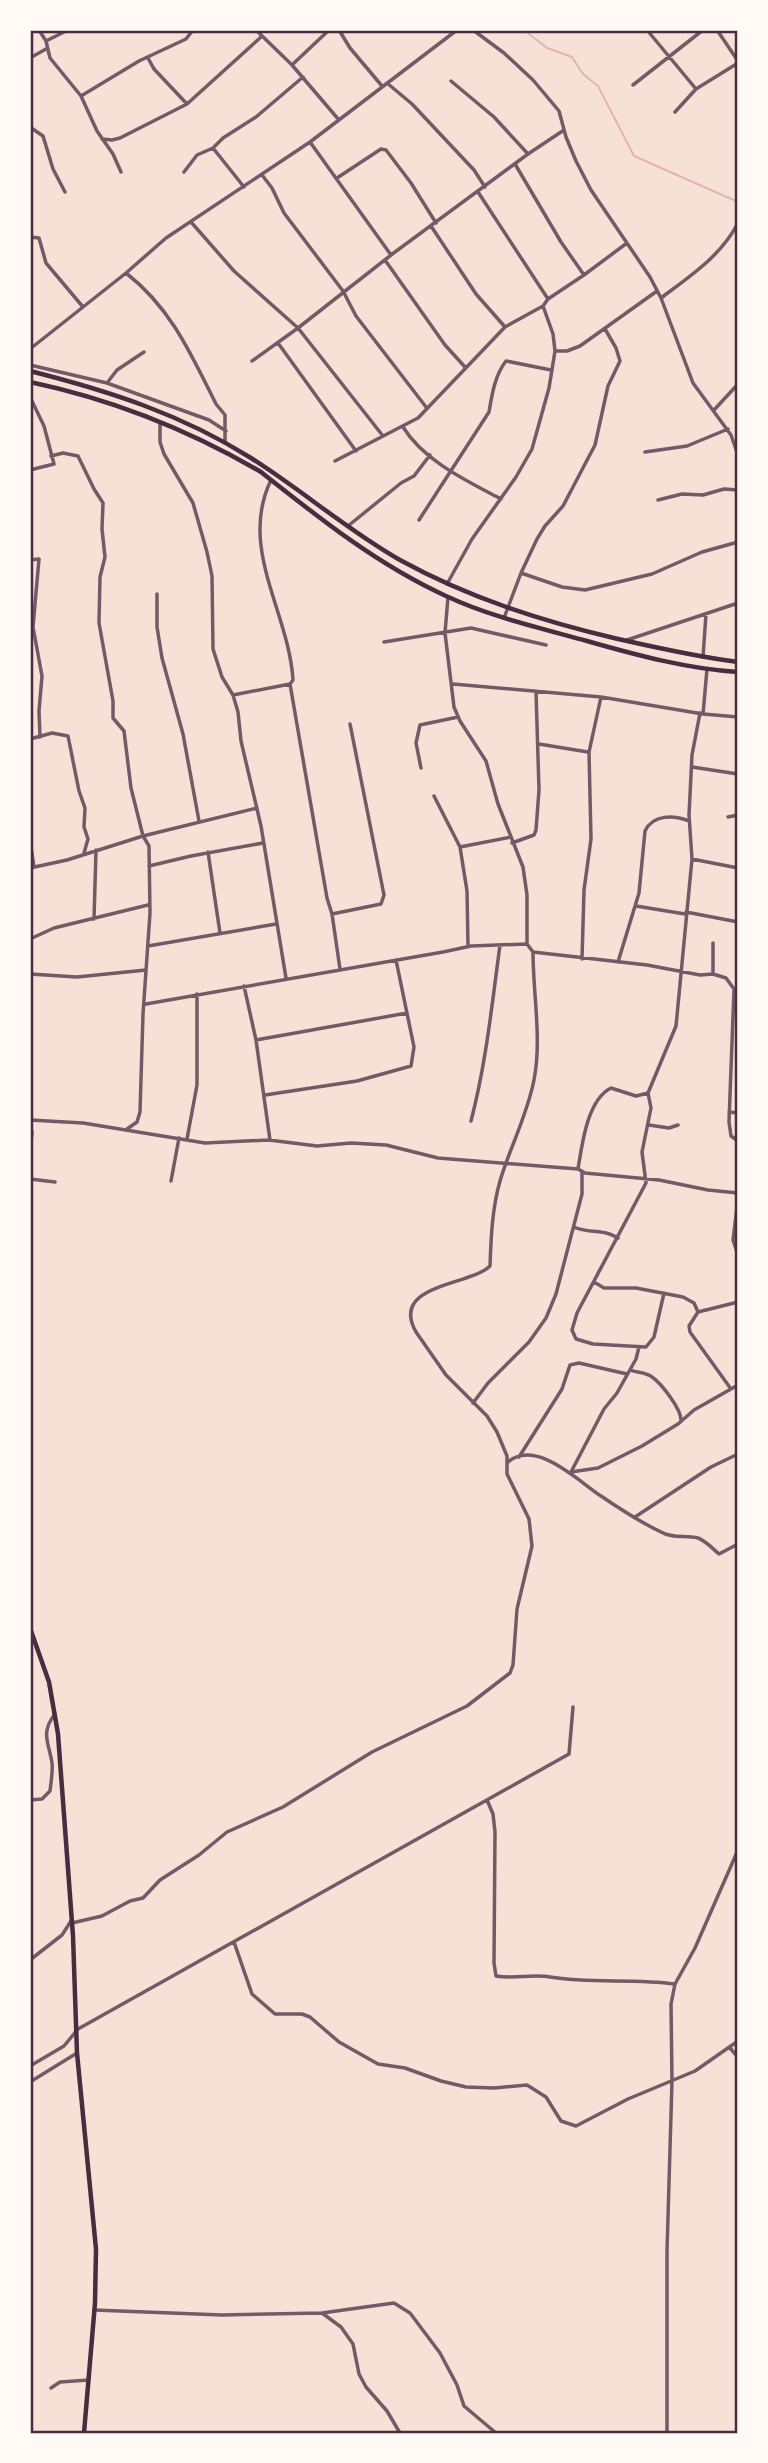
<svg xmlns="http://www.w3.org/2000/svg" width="768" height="2463" viewBox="0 0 768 2463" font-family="'Public Sans',sans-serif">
  <rect width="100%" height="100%" fill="#f7e1d7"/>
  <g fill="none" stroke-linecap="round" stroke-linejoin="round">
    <!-- stream -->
    <path stroke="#dcb8b0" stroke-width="2" d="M524,30L547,48L572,57L583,74L598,86L634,156L738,202"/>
    <!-- minor -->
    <path stroke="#755966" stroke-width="3.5" d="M39,30L46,41L50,58L81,96L97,131L113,154L121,172
      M256,30L292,65L339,120
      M339,30L350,48L382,86
      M473,30L504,53L533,80L559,111L566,137L576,161L591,190L650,277L661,298L693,383L731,435L738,455
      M647,30L696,89
      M717,30L738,61
      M46,41L68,30
      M30,58L46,49
      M148,58L154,69L187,104
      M292,65L329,30
      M451,81L494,117L528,154
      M387,83L412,104L474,170L485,187
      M633,85L703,30
      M81,96L139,61L186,39L193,30
      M675,112L696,89L738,63
      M30,127L43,136L53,169L65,192
      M102,139L112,140L120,138L187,104L261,37
      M310,142L391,255
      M213,148L244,187
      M515,164L561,242L584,275
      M184,172L197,155L213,148L223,138L256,117L303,77
      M262,175L272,188L284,213L343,291L356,316L426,407
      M337,178L381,149L386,150L411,183L436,223
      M478,192L548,299
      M191,222L234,271L298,328L383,436
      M431,226L476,294L505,327
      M30,237L39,238L46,263L83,307
      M385,260L445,345L465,367
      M126,273C171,308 191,354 216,404L225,415V443
      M661,298C690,276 721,256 738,223
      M278,343L356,451
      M30,349L126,273L166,238L310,142L457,30
      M555,351H567L580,346L657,291
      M252,361L298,328L391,255L528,154L564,130
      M30,365L107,383L209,420L226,431
      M107,383L117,370L144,352
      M30,397L44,426L54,464L30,470
      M714,410L738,384
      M160,422V442L164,454L193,503L207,552L212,576L213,649L222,677L233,695L238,712L241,741L261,826L286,978
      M403,427C424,461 467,481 501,499
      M645,452L687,446L728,429
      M51,456L63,453L78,456L94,489L103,503L102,529L105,557L100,577L99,623L113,701V718L124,731L131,788L143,836L149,846L150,913L143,1014L140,1112L137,1122L127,1129
      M335,461L418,418L505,327L543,306L548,299L584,275L627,243
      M658,500L682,494L703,495L724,489L738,490
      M419,520L489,412C492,394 495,375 506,361L551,370
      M348,526L401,483L414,476L430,455
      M30,560L39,559L33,627L42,676L39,711L40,737
      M521,573L562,587L585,590L652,574L702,552L738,542
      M447,584L472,539L516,477L532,449L549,388L555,351L553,334L543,306
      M157,594V627L162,658L183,734L199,821
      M448,597L445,633L454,707L460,721L486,761L498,804L523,867L527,895V944L533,952L647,965L700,975L713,974L726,978L734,989L729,1122L731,1136L738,1141
      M504,618L521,573L537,539L545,526L563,506L595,445L608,386L620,361L616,348L605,329
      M627,640L738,603
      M384,642L471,628L546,645
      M703,657L706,614
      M290,684L327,898L332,914L340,969
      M453,684L601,697L703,714L738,717
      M233,695L290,684L293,680C289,612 238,548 271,480
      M703,714L707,669
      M30,739L52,733L68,736L79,791L85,808L84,827L88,839L84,853
      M539,744L588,752
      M692,767L738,774
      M421,768L416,743L420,725L458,717
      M434,796L460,847
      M728,817L738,815
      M30,840L34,867
      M512,843L534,835L536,830L539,790L536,691
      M208,852L220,933
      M692,859L738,868
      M149,866L191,856L263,843
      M30,868L67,860L143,836L257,808
      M636,906L685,914
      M686,912L738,922
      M332,914L381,904L384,895L350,724
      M94,919L96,850
      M30,939L54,928L148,905
      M148,946L276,924
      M468,946L467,891L460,847L511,837
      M582,959L584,890L591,839L589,752L601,697
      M618,962L639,893L645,831C653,814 674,815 689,821
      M30,974L77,977L146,970
      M713,974V943
      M244,986L256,1040L270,1140
      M146,1004L443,952L471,946L527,944
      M256,1040L407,1013
      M265,1095L357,1081L411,1066L414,1047L396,960
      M729,1112L738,1113
      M30,1120L83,1123L205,1143L269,1140L317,1146L351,1143L386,1145L438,1158L578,1169L585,1173L659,1180L708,1190L738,1193
      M30,1121L32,1133L30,1150
      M471,1121C486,1064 492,1004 500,945
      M649,1125L669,1128L678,1125
      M187,1139L197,1085V994
      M578,1169C582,1145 587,1100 611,1088L636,1096L648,1093
      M30,1179L55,1182
      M171,1181L179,1138
      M738,1199L733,1240L738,1255
      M574,1227C589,1234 602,1228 618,1238
      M594,1282L604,1288H636L683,1297L694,1303L698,1312L689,1326L690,1332L731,1389
      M664,1293L654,1337L646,1347L593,1344L576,1339L572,1330L577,1313L646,1183L642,1152L651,1108L648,1093L676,1026L692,859L689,815L692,755L700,713
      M698,1312L738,1302
      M639,1347L636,1359L617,1393L604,1409L571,1472L598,1468L642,1446L678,1424L694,1410L738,1385
      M630,1370C637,1373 646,1372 652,1377C662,1384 681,1409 681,1420
      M473,1403L488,1383L529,1342L546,1318L556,1294L582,1194V1172
      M519,1457L562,1389L570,1365L579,1363L627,1374
      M507,1463C535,1437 579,1482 601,1496C620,1509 640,1522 661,1532C673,1539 685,1535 698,1538C706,1541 713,1549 719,1554L738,1544
      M635,1517L711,1467L738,1454
      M30,1800L42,1799L50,1791C51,1782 53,1772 52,1763C49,1743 40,1733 55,1714
      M487,1800L493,1814L495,1832L494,1963L496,1976C514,1979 533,1974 550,1977C590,1984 634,1978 675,1984
      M72,1923L102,1916L130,1901L143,1898L160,1880L199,1855L227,1832L283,1807L372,1752L467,1706L510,1673L513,1665L517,1609L532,1546L529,1519L507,1474V1456L497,1432L487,1416L446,1375L416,1332C389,1284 470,1286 490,1266C491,1238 492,1209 500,1181C510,1147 527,1116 534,1080C542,1039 533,994 533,952
      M234,1942L252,1994L275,2014H302L310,2017L339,2042L378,2064L405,2068L441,2081L466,2087L494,2088L527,2085L546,2097L561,2121L576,2126L628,2099L695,2071L738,2041
      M30,1960L62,1935L71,1921
      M729,2047L738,2057
      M30,2066L64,2046L78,2029L569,1754L573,1707
      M30,2082L77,2053
      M94,2310L222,2315L322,2313L394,2303L410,2313L440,2353L457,2385L464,2406L496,2433
      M322,2313L341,2327L353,2344L359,2374L366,2387L387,2411L400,2433
      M51,2388L60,2382L89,2380
      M667,2433V2251L672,2081L671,2004L675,1984L695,1948L738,1850"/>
    <!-- secondary -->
    <path stroke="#4a2c40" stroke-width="4.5" d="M30,371C109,391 181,414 251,458C302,490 347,530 400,560C469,598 542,621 618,639C658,648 697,657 738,662
      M30,382C111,399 189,430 261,472C319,518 378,565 446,596C491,617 540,628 587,641C636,655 688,669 738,672
      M30,1628L49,1682L58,1734L73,1936L77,2053L96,2249L95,2303L84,2433"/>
  </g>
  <!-- border -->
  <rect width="768" height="2463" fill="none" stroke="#fffaf5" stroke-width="63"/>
  <rect x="32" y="32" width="704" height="2400" fill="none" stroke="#4a2c40" stroke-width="2.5"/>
</svg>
